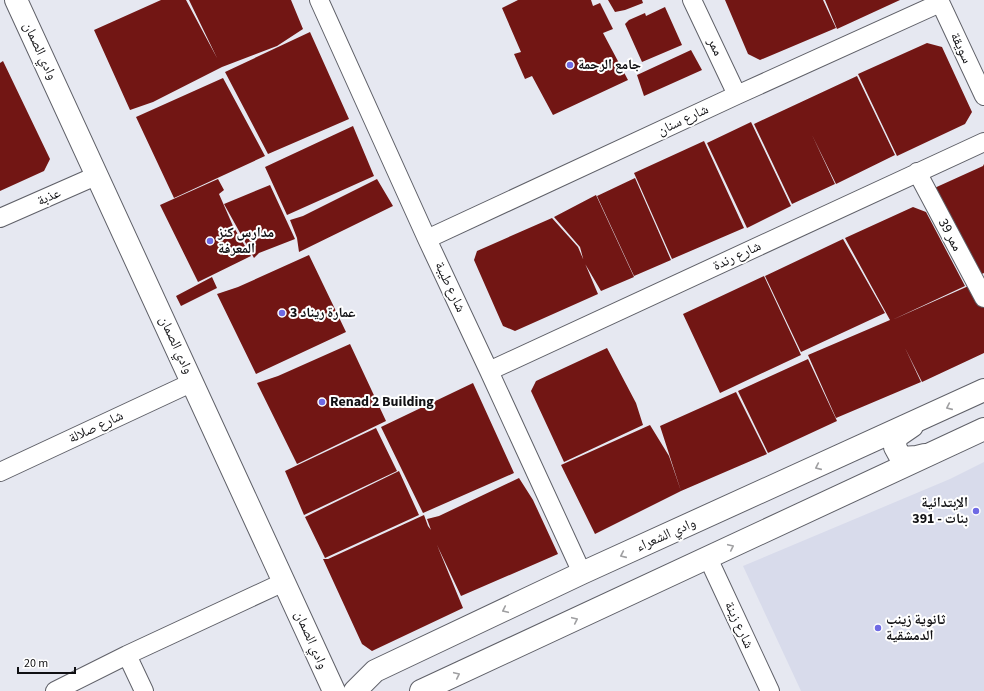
<svg xmlns="http://www.w3.org/2000/svg" width="984" height="691" font-family="'Source Sans 3','Noto Naskh Arabic',sans-serif">
<rect width="100%" height="100%" fill="#e6e8f1"/>
<path fill="#d8dbeb" d="M984 462V691H801L743 566 950 479Z"/>
<path fill="#721614" d="M161 0H186L217 58 189 0H291L303 29 277 46 222 67 153 102 130 110 94 30Z
M518 0H591L593 6 600 3 613 29 603 33 628 80 553 115 532 76 525 79 514 54 521 52 502 8Z
M608 0H642L643 3 625 10 615 12Z
M725 0H823L836 28 760 60 748 54Z
M825 0H900L837 29Z
M665 7 682 45 642 62 625 24 629 20 645 13 646 16Z
M310 32 349 119 268 154 225 72Z
M927 43 942 47 972 112 965 124 897 156 858 74Z
M691 50 702 70 644 96 637 75Z
M3 61 50 159 44 171 0 191V63Z
M857 76 895 155 836 184 812 135 835 184 792 204 754 124Z
M223 78 265 156 174 198 136 117Z
M751 122 791 206 747 228 707 143Z
M353 126 374 176 287 215 265 167Z
M704 141 744 228 672 259 634 173Z
M984 164V273L977 276 930 190 983 166Z
M635 178 671 260 634 276 597 196Z
M218 179 224 190 219 194 233 226 251 256 198 282 160 205Z
M377 179 393 206 299 252 297 238 290 220 303 216Z
M270 185 295 239 259 253 254 258 224 204Z
M596 195 634 277 601 291 584 262 580 247 554 217Z
M913 207 926 212 965 286 892 320 973 284 984 305V353L922 382 905 348 921 382 836 418 808 355 890 320 845 238Z
M552 218 578 247 598 294 515 331 503 326 474 260 477 251Z
M843 239 885 313 801 352 765 276Z
M309 255 346 332 256 374 217 294 238 287Z
M764 276 801 355 720 393 683 314Z
M212 277 217 288 181 306 176 296Z
M350 344 386 421 297 464 257 383 278 376Z
M607 348 636 403 643 425 564 462 531 391 536 381Z
M808 359 837 421 768 453 738 391Z
M473 383 514 473 423 513 381 427Z
M736 392 767 454 681 491 660 426Z
M650 425 669 456 681 491 595 534 561 465Z
M376 428 397 471 304 515 285 471Z
M399 471 419 515 325 558 305 517Z
M519 478 533 500 558 554 461 596 437 545 463 608 372 651 362 644 323 559H328L424 515 428 526 431 530 427 519 439 516Z"/>
<g fill="none" stroke-linecap="round" stroke-linejoin="round">
<defs>
<path id="street" d="M319 0 427 239 489 371 582 573
M692 0 737 95
M939 0 984 96
M917 172 984 298
M0 218 98 175
M427 239 737 95 940 3
M489 371 984 142
M0 472 193 382
M708 558 770 691
M127 655 144 691
M55 691 127 655 284 582"/>
<path id="secondary" d="M16 0 334 691
M912 426 896 437 895 447 901 458 917 457 925 455
M355 691 375 671 582 573 984 390
M421 691 984 429"/>
</defs>
<use href="#street" stroke="#5f6068" stroke-width="20"/>
<use href="#secondary" stroke="#5f6068" stroke-width="24"/>
<use href="#street" stroke="#fff" stroke-width="18"/>
<use href="#secondary" stroke="#fff" stroke-width="22"/>
</g>
<defs><path id="oneway-chevron" d="M-2-3.5L2.5 0L-2 3.5" fill="none" stroke-width="1.6" stroke-linecap="round" stroke-linejoin="round"/></defs>
<g stroke="#9f9fa1">
<use href="#oneway-chevron" transform="translate(949 407) rotate(156)"/>
<use href="#oneway-chevron" transform="translate(818 467) rotate(156)"/>
<use href="#oneway-chevron" transform="translate(731 547) rotate(-25)"/>
<use href="#oneway-chevron" transform="translate(623 555) rotate(156)"/>
<use href="#oneway-chevron" transform="translate(505 610) rotate(155)"/>
<use href="#oneway-chevron" transform="translate(575 620) rotate(-25)"/>
<use href="#oneway-chevron" transform="translate(457 675) rotate(-25)"/>
</g>
<g fill="#6f6ae4" stroke="#fff" stroke-width="1.5">
<circle cx="570" cy="65" r="4"/>
<circle cx="210" cy="241" r="4"/>
<circle cx="282" cy="313" r="4"/>
<circle cx="322" cy="402" r="4"/>
<circle cx="976" cy="511" r="4"/>
<circle cx="878" cy="628" r="4"/>
</g>
<g text-anchor="middle" dominant-baseline="central" stroke-width="4" stroke-linejoin="round" paint-order="stroke">
<g font-size="14" fill="#101013" stroke="#fff">
<text transform="translate(715 47) rotate(64)">ممر</text>
<text transform="translate(961 48) rotate(65)">سويقة</text>
<text transform="translate(40 51) rotate(65)">وادي الصمان</text>
<text transform="translate(683 120) rotate(-25)">شارع سنان</text>
<text transform="translate(49 197) rotate(-24)">عذبة</text>
<text transform="translate(950 235) rotate(62)">ممر 39</text>
<text transform="translate(737 256) rotate(-25)">شارع رندة</text>
<text transform="translate(450 287) rotate(65)">شارع طيبة</text>
<text transform="translate(176 345) rotate(65)">وادي الصمان</text>
<text transform="translate(96 427) rotate(-25)">شارع صلالة</text>
<text transform="translate(666 535) rotate(-24)">وادي الشعراء</text>
<text transform="translate(739 625) rotate(65)">شارع زينة</text>
<text transform="translate(311 640) rotate(66)">وادي الصمان</text>
</g>
<g font-size="14" font-weight="bold" fill="#101013" stroke="#fff" text-anchor="start">
<text x="578" y="65">جامع الرحمة</text>
<text x="218" y="233">مدارس كنز<tspan x="218" dy="16">المعرفة</tspan></text>
<text x="290" y="313">عمارة ريناد 3</text>
<text x="330" y="402">Renad 2 Building</text>
<text x="968" y="503" text-anchor="end">الإبتدائية<tspan x="968" dy="16">391 - بنات</tspan></text>
<text x="886" y="620">ثانوية زينب<tspan x="886" dy="16">الدمشقية</tspan></text>
</g>
</g>
<path d="M18 667v6h57v-6" fill="none" stroke="#101013" stroke-width="2"/>
<text x="24" y="667" font-size="12" fill="#101013" stroke="#ffffff" stroke-width="3" paint-order="stroke">20 m</text>
</svg>
